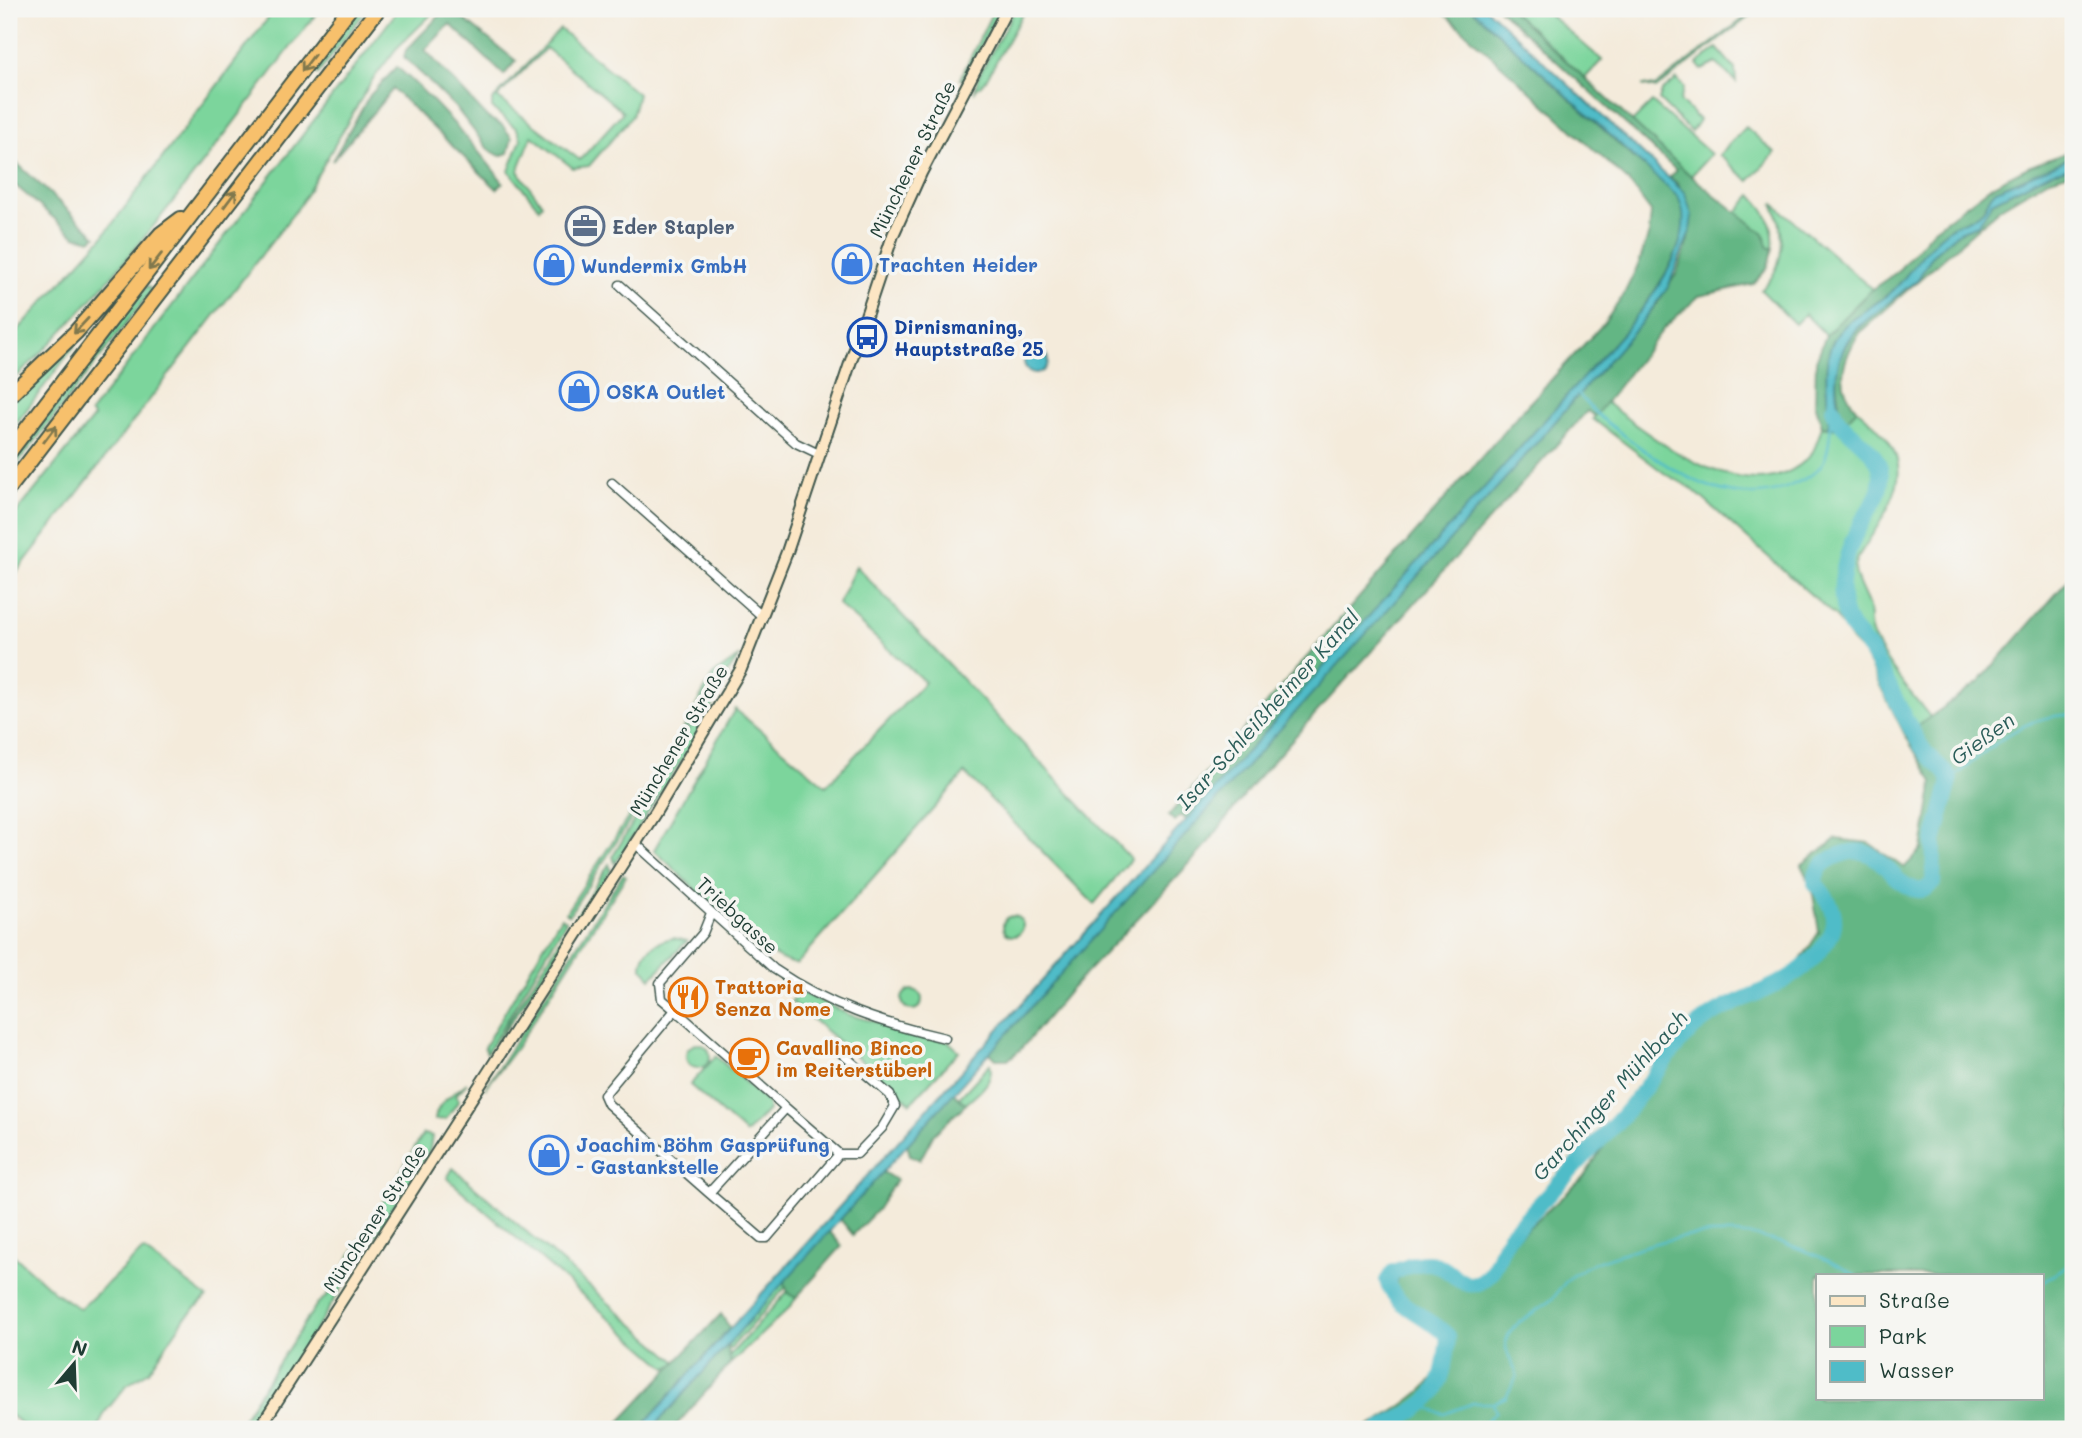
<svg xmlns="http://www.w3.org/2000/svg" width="2082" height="1438" font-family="Mali,sans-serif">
<rect width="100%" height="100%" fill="#f6f6f2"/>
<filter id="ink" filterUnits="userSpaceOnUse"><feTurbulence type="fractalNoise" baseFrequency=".0143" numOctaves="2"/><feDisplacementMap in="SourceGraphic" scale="14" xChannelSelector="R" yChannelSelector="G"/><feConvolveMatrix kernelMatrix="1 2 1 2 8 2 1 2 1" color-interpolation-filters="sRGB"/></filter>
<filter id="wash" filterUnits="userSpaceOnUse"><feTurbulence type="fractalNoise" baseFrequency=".00686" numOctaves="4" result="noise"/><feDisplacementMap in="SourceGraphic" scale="28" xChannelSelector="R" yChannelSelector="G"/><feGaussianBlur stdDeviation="1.57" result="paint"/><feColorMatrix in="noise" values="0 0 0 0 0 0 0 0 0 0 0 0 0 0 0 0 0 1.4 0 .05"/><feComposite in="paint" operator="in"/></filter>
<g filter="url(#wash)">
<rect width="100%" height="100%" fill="#f4ebdb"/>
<path fill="#7bd59c" stroke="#4d8968" stroke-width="2" fill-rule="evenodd" d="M275 9H320C220 138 129 272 9 384V340L100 240Z
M359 9H367L318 74 312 69Z
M399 9H437L396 49 371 82 300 205 9 582V517L11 514 14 516 94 417 90 413Z
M994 9H1001L963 80 960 79Z
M1015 9H1025L986 80 975 91 978 77Z
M1510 9H1543L1602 60 1585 78Z
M1756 9H1759L1656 89 1642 85 1655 87Z
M560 29 638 94 632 116 589 166 573 168 532 136 518 171 542 204 539 208 509 171 521 139 517 129 492 108V101ZM546 48 623 112 580 160 497 97Z
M1717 48 1735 69 1736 82 1716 63 1702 70 1697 64Z
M1677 79 1684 87 1680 101 1699 120 1691 132 1659 100 1662 91Z
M1652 102 1711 154 1691 176 1632 122Z
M1746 127 1775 153 1749 181 1719 155Z
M1752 195C1767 211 1775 226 1773 248H1769L1735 214Z
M1773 203 1872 289 1826 335 1805 314 1795 324 1761 290C1786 266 1786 233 1773 203Z
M147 286 152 290 9 475V465Z
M74 343 76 344 9 433V404Z
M1604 401C1654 439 1750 518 1810 456 1816 449 1819 435 1822 426L1839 428 1857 409C1915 457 1906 482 1869 540 1864 548 1855 559 1855 569 1855 579 1864 594 1868 604 1871 613 1869 621 1871 630 1876 653 1916 699 1931 718L1905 735 1863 652 1852 641 1836 617 1691 488 1664 473 1593 419Z
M856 566 1131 859 1094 904 965 773 797 964C764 963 682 875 654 850L735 709 826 786 925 682 838 604Z
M740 656 729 671 714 681 650 790 569 915 566 912 666 760 713 675Z
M729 675 694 741 615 864 613 856 716 684Z
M609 864 611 870 583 915 575 918Z
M623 874 626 876 516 1048 485 1089Z
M1003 926a10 10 0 1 1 20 0a10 10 0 1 1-20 0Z
M561 917 566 921 487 1053 484 1047Z
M572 922 575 928 496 1044 508 1022Z
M674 938 687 941 651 978 642 968C641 950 658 940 674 938Z
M902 1000a10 10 0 1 1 20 0a10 10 0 1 1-20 0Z
M801 992 850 1015 949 1042 959 1051 911 1103 791 1001Z
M686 1056a12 12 0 1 1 24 0a12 12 0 1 1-24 0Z
M716 1056 768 1103V1110L746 1134 690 1085Z
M990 1064C995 1082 978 1093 966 1104L959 1098Z
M467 1083 456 1095 459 1100 446 1119 435 1120C436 1102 455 1093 467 1083Z
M423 1134 432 1136 430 1150 252 1429H236L317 1304 327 1296Z
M453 1168 678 1363 667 1368 447 1178Z
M143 1250 207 1297 184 1319 149 1371 127 1385 105 1412 97 1429H29L9 1414V1251L53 1291 80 1309Z
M783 1282 786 1287 730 1349 727 1345Z
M788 1291 796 1298 790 1307 731 1363 729 1356Z"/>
<path fill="#64b684" stroke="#427a5c" stroke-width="2" fill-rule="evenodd" d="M446 9H459L456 13 516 61 504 75 450 24 425 50 488 118 502 125 512 138 508 153 500 156 488 149 456 108 404 57 406 50Z
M1440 9H1472C1526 58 1579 108 1633 157 1650 172 1675 183 1682 206 1695 243 1645 306 1623 333L1187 820 1181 815 1175 821 1168 816 1521 412 1604 323 1623 296 1639 263 1649 233 1651 212 1627 180Z
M1499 9H1510L1691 176 1763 233 1769 248H1773L1767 269 1753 284 1699 296 1665 327 1595 416 1587 411 1256 780 1204 848 1070 990 1021 1049 1009 1059H996L989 1052 1596 375 1657 304 1676 274 1685 251 1690 232 1679 185 1670 177 1676 170Z
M397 67C437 102 470 140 503 182L497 189 393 89 332 161 370 95Z
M2073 150V157L1996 190C1988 196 1988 205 1982 211 1972 221 1959 221 1950 228 1929 245 1917 263 1900 283 1877 310 1839 315 1829 352 1823 376 1829 403 1829 427L1822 426 1815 403 1816 361 1826 335 1872 289 1897 272 1933 230 1993 185 2028 167Z
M9 156 96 236 91 240 75 236 9 180Z
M2073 167V172L2047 180 2000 208 1859 333C1843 360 1834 383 1857 409L1845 422C1839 412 1839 402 1837 391 1830 335 1881 310 1917 279L1933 254 1959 232 1978 225 1992 202 2051 172Z
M2073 578V1429H1364C1399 1410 1456 1376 1451 1331L1409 1303 1393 1288 1400 1273C1443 1261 1434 1274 1469 1291L1486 1287 1515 1240 1583 1178 1657 1065 1719 1007 1787 981 1819 932 1812 888 1801 865 1836 839 1869 843 1904 868 1922 849 1933 782 1905 735 1979 682 2069 579ZM1818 1275H2042V1398H1818Z
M953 1093 966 1104 934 1134 920 1160 910 1155 907 1145Z
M883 1172 896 1180 877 1210 853 1235 840 1219Z
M829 1231 842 1246 796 1298 789 1294 783 1282Z
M721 1314 730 1328 640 1429H613Z
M727 1345 731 1363 673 1429H652Z"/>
<path fill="#4fbcc8" stroke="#377c7e" stroke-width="2" d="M1472 9H1487L1685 193 1692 215 1690 232 1668 287 1643 321 1513 470 652 1429H640L1623 333C1649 302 1700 239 1678 197Z
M2073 157V167L2051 172 1992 202 1978 225 1959 232 1933 254 1918 279 1858 327C1835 352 1829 392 1845 422L1839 428 1829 427C1829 403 1823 376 1829 352 1839 315 1878 310 1900 283 1917 263 1928 244 1950 228 1959 221 1972 221 1982 211 1988 205 1988 196 1996 190Z
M1024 361a12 12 0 1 1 24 0a12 12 0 1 1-24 0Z"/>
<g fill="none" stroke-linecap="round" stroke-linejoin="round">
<path stroke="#4fbcc8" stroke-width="2.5" d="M1578 393C1592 412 1610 425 1629 439 1674 473 1736 514 1794 484 1803 480 1814 475 1820 467 1829 456 1829 439 1831 426
M1950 781C1986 751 2023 713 2073 715
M2042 1283 2073 1261
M1425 1404 1431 1410 1444 1414 1473 1403H1493L1506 1397 1517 1376C1515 1366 1507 1357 1506 1347 1504 1324 1539 1312 1552 1299 1560 1291 1564 1281 1573 1275 1590 1262 1612 1257 1632 1250 1719 1221 1776 1231 1856 1275
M1477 1429 1496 1412 1493 1403"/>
<path stroke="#4fbcc8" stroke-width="16" d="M1380 1429C1434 1401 1442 1398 1448 1336 1429 1316 1393 1306 1387 1281L1393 1272C1405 1268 1416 1262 1429 1263 1450 1264 1463 1296 1484 1280 1499 1268 1499 1247 1511 1234 1546 1197 1581 1160 1616 1123 1642 1096 1660 1063 1686 1036 1728 991 1790 998 1828 940 1842 918 1830 900 1815 883 1816 870 1820 865 1833 858 1881 835 1884 880 1914 889 1922 892 1927 889 1933 883L1934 842 1950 781C1947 769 1934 763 1926 753 1902 720 1889 679 1866 645 1861 638 1853 632 1849 624 1833 592 1846 550 1862 521 1871 506 1880 496 1881 478 1882 446 1841 435 1833 409"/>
</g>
</g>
<g filter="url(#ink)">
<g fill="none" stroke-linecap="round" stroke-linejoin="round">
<defs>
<path id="minor" d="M620 285 796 443 819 454
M612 483 763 617
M636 844 774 969C827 1005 883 1024 945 1038
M675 1010 786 1108 709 1193 608 1104 604 1095 675 1010 662 999 660 983 703 933 711 913
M786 1108 839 1154H857L882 1128 895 1106 890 1095 840 1052
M709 1193 761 1238H767L839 1154"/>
<path id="secondary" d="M259 1429 655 813 741 669 787 552 893 235 921 173 1007 9"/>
<path id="motorway" d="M9 396 76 332 161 234 181 219
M9 452 349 9
M9 488 378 9"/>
</defs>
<use href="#minor" stroke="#3f574d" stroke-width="11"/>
<use href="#secondary" stroke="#3f574d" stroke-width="14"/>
<use href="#motorway" stroke="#3f574d" stroke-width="18"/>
<use href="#minor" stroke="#fff" stroke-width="8"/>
<use href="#secondary" stroke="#fce6c4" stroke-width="10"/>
<use href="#motorway" stroke="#f7c06c" stroke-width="14"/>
</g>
<defs><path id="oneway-shaft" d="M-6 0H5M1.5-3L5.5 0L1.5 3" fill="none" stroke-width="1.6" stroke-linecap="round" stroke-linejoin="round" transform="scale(1.75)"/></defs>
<g stroke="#80784d">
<use href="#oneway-shaft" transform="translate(308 63) rotate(127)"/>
<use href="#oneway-shaft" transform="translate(230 199) rotate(-53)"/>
<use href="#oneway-shaft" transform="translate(155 262) rotate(128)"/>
<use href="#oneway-shaft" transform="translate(81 326) rotate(133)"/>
<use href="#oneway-shaft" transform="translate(50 434) rotate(-53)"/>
</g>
</g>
<defs>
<symbol id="office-ring" viewBox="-11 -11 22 22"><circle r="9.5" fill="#f6f6f2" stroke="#5c6f8a" stroke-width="1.5"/><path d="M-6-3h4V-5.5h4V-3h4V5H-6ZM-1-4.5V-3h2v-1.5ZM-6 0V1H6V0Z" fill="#5c6f8a"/></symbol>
<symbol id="shop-ring" viewBox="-11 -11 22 22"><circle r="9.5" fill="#f6f6f2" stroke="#3f7fe0" stroke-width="1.5"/><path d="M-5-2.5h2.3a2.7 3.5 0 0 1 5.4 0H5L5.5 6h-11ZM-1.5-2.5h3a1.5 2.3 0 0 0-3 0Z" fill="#3f7fe0"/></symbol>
<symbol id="bus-ring" viewBox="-11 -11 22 22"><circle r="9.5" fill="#f6f6f2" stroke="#1a4fb4" stroke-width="1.5"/><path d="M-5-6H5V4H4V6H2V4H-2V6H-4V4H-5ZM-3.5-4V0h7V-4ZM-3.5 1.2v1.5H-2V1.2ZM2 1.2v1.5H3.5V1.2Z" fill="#1a4fb4"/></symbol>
<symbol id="restaurant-ring" viewBox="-11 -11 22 22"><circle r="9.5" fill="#f6f6f2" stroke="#e8710a" stroke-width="1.5"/><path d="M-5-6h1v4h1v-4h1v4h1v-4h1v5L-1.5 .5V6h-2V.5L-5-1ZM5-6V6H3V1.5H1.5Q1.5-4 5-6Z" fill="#e8710a"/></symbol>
<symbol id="cafe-ring" viewBox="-11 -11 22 22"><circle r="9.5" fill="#f6f6f2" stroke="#e8710a" stroke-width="1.5"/><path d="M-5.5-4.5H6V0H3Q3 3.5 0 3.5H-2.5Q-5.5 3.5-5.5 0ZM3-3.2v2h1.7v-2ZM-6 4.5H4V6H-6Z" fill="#e8710a"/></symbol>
</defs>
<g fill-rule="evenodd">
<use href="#office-ring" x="563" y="204" width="44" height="44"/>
<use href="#shop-ring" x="830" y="242" width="44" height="44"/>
<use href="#shop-ring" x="532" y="243" width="44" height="44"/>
<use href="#bus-ring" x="845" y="315" width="44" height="44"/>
<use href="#shop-ring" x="557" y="369" width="44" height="44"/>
<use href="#restaurant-ring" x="666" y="975" width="44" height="44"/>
<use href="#cafe-ring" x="727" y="1036" width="44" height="44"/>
<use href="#shop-ring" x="527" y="1133" width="44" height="44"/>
</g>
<g text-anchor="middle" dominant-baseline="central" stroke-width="7" stroke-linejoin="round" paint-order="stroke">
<g font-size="19" fill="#1f3d34" stroke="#f6f6f2">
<text transform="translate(912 159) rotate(-64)">Münchener Straße</text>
<text transform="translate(678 740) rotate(-59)">Münchener Straße</text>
<text transform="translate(738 915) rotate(43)">Triebgasse</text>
<text transform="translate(374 1218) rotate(-57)">Münchener Straße</text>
</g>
<g font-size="19" font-weight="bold" fill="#4e5e75" stroke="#f6f6f2" text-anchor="start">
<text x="612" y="226">Eder Stapler</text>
</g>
<g font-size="19" font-weight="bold" fill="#366cbe" stroke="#f6f6f2" text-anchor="start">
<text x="879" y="264">Trachten Heider</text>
<text x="581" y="265">Wundermix GmbH</text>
<text x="606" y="391">OSKA Outlet</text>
<text x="576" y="1144">Joachim Böhm Gasprüfung<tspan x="576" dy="22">- Gastankstelle</tspan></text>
</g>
<g font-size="19" font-weight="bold" fill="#164399" stroke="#f6f6f2" text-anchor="start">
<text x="894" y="326">Dirnismaning,<tspan x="894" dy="22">Hauptstraße 25</tspan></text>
</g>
<g font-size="19" font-weight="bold" fill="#c56008" stroke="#f6f6f2" text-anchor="start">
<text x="715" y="986">Trattoria<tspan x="715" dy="22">Senza Nome</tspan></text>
<text x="776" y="1047">Cavallino Binco<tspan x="776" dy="22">im Reiterstüberl</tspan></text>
</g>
<g font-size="21" font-style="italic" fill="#2b5d59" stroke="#f6f6f2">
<text transform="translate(1267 709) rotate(-48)">Isar-Schleißheimer Kanal</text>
<text transform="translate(1982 738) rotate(-36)">Gießen</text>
<text transform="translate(1609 1095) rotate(-48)">Garchinger Mühlbach</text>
</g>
</g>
<rect width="2082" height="1438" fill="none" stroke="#f6f6f2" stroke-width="35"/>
<rect x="1816" y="1274" width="228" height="126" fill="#f6f6f2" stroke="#a0aca6" stroke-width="2"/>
<rect x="1830" y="1296" width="35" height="10" fill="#fce6c4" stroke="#a0aca6" stroke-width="2"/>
<text x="1879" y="1308" font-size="21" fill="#1f3d34">Straße</text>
<rect x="1830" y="1326" width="35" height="21" fill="#7bd59c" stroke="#a0aca6" stroke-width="2"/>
<text x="1879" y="1344" font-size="21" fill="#1f3d34">Park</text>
<rect x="1830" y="1361" width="35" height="21" fill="#4fbcc8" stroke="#a0aca6" stroke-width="2"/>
<text x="1879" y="1378" font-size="21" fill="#1f3d34">Wasser</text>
<g transform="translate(74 1364) rotate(19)" stroke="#f6f6f2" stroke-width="5" paint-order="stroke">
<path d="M0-5L12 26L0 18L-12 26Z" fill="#1f3d34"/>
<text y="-10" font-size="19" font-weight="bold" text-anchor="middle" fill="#1f3d34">N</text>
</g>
</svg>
